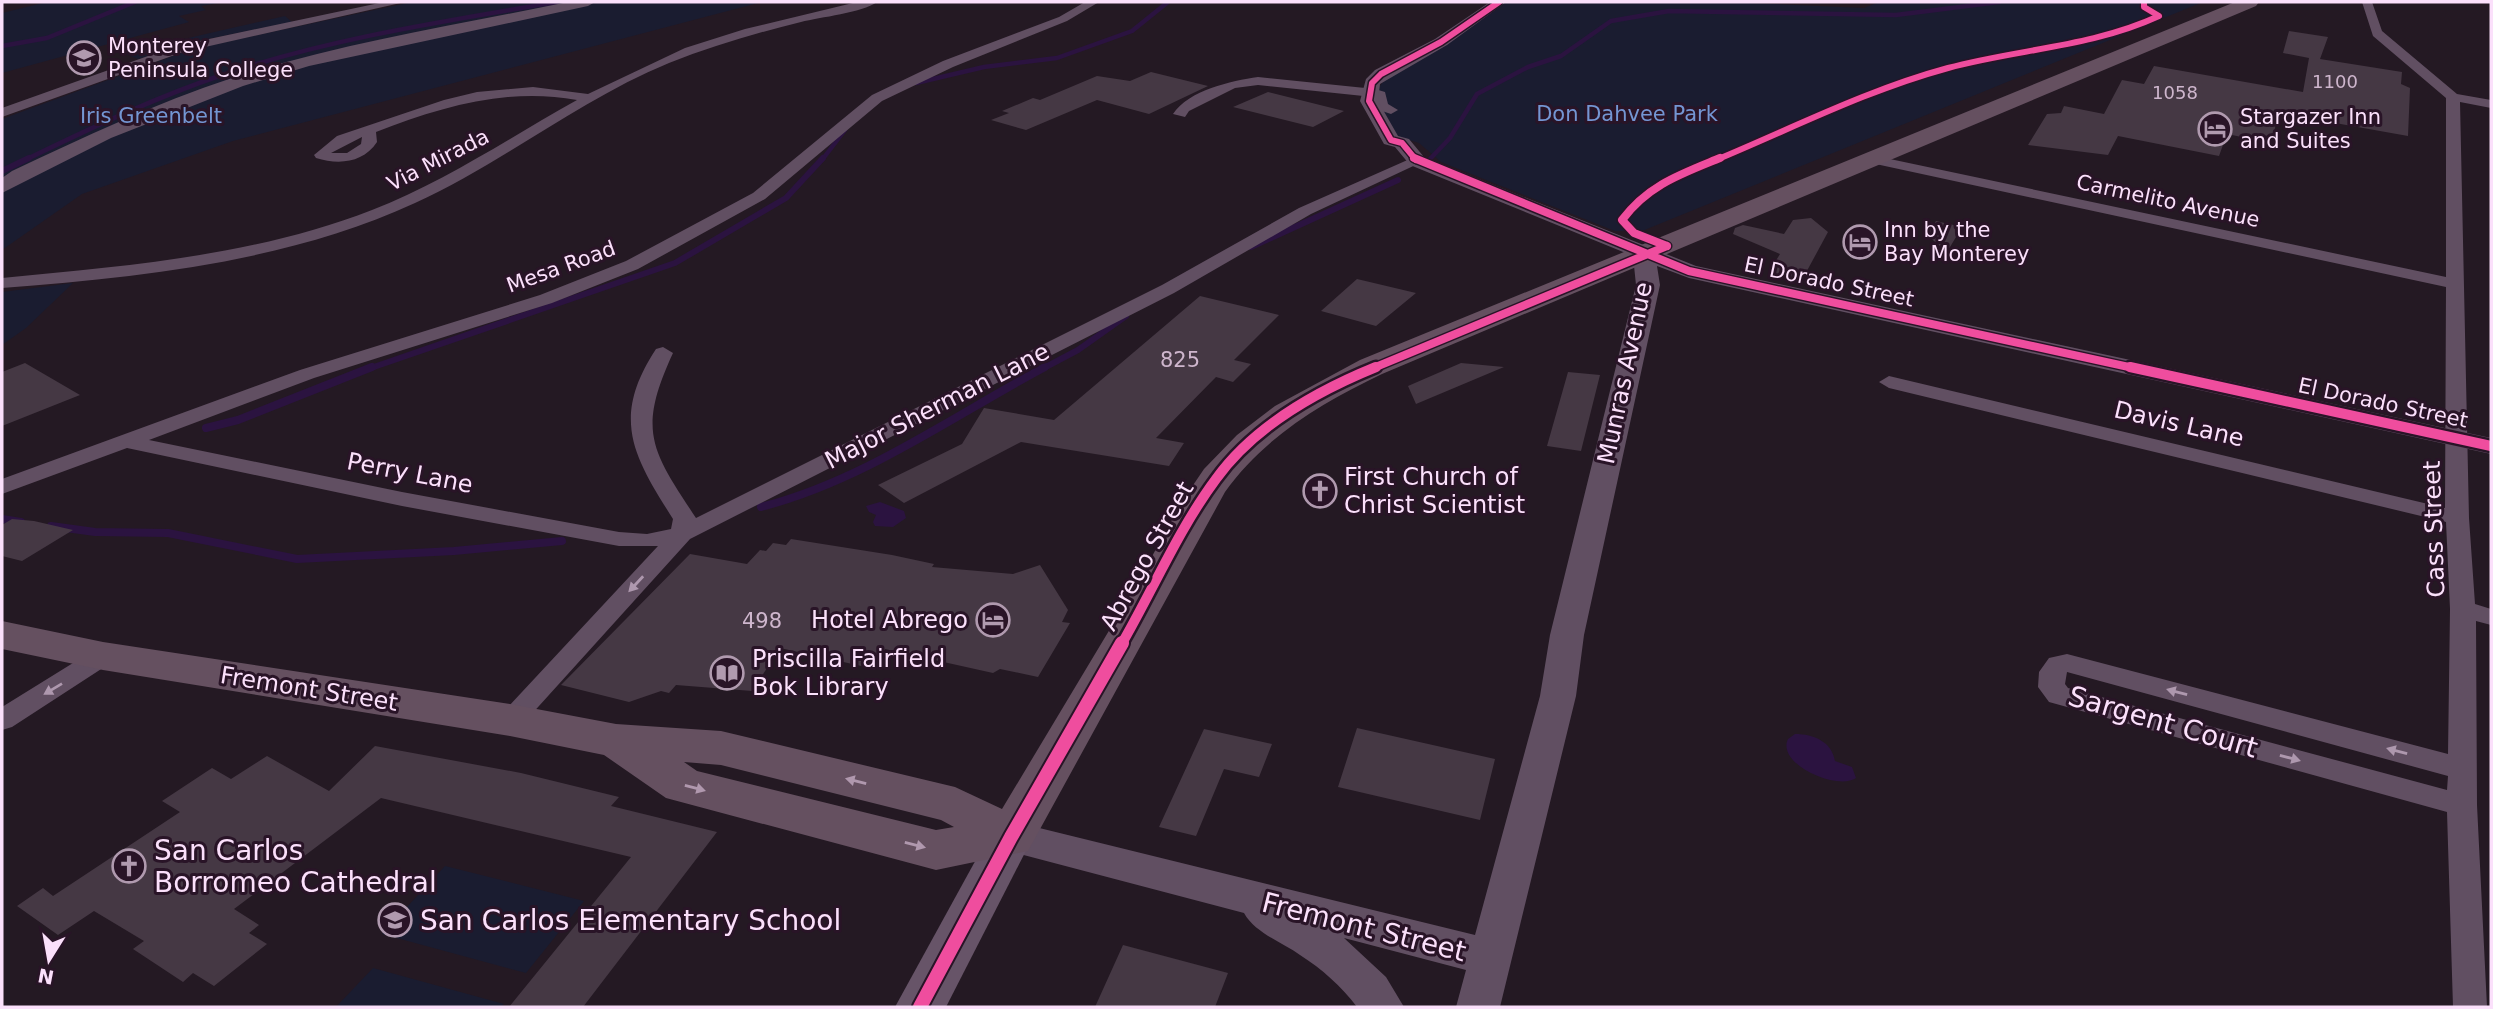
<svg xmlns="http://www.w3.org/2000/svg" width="2493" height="1009" font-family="'DejaVu Sans',sans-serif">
<rect width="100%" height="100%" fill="#241923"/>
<path fill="#1a1c30" d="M47 2H224L201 6 206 10 179 16 189 22 2 73V13Z
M412 2H762L233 141 82 194 2 250V119L192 49Z
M1499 2H1725L1864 8 1879 2H2203L1642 231H1615L1441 162 1419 143 1397 136 1380 109 1376 92 1386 77Z
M285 16 292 22 193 42 138 59 123 53Z
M73 283 26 328 2 345V292Z
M445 866 584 901 526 973 382 934Z
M373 968 504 1004 501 1007H336Z"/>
<path fill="#2b1340" d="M880 502 904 511 906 518 893 527 875 526 873 522 876 515 869 512 866 506Z
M1795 734C1814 734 1832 742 1835 761L1852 767 1856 778C1837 791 1776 764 1788 739Z"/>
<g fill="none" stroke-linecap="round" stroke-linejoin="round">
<path stroke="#2b1340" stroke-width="4.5" d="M2 46 47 38 135 2
M916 83 984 67 1057 58 1132 31 1168 2
M1430 159 1450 138 1477 94 1528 67 1561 56 1611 21 1669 11 1896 15 1999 2
M25 160C91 128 156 97 225 74 332 38 446 21 557 2
M822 160 845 130"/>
<path stroke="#2b1340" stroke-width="6" d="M2 171 29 158
M1251 247 1398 180
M368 369 675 263 786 198 823 158
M1042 369 1078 350 1126 316"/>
<path stroke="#2b1340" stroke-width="8" d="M206 428 238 420 372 367
M761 507C863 481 953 416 1045 367
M2 519 21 522
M51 526 95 532 168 533 297 559 454 551 562 541"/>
</g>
<path fill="#453844" d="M2289 31 2328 37 2320 59 2402 72 2401 84 2410 88 2408 136 2279 113 2271 143 2227 134 2219 156 2118 136 2108 155 2028 145 2047 114 2061 113 2064 106 2104 114 2122 80 2144 84 2154 66 2303 92 2309 58 2283 53Z
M1151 72 1208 86 1149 114 1097 100 1026 130 991 120 1009 113 1002 111 1033 98 1040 100 1097 76 1130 81Z
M1268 92 1344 111 1313 127 1233 107Z
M1811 218 1828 232 1802 280 1769 272 1780 254 1733 234 1735 228 1743 225 1784 234 1793 220Z
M1936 221 1962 227 1947 252 1927 235Z
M1357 279 1416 293 1376 326 1321 311Z
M1200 296 1279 315 1234 360 1251 364 1233 382 1216 377 1156 438 1184 443 1169 466 1021 442 904 503 878 485 962 444 984 408 1054 420Z
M25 363 80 395 2 426V372Z
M1461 363 1504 367 1416 404 1408 386Z
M1568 372 1600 375 1581 451 1547 446Z
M12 519 34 521 73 530 22 561 2 556V525Z
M791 539 892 555 934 564 932 567 1013 574 1040 565 1068 610 1062 622 1070 623 1038 677 1000 669 993 673 885 649 875 669 780 648 752 691 676 685 669 693 661 691 629 702 561 685 690 554 747 564 760 550 766 551 773 543 786 545Z
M1357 728 1495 759 1480 820 1338 787Z
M1204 729 1272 744 1259 777 1224 769 1196 836 1159 827Z
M375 746 521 773 619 797 611 806 717 832 583 1007H509L631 857 381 798 234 909 259 925 249 933 267 944 214 986 193 973 183 982 133 949 144 941 94 911 58 935 17 906 43 888 53 896 180 812 162 801 212 768 231 779 267 756 329 791Z
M1123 945 1228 973 1215 1007H1095Z"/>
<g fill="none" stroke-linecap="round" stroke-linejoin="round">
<path fill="#614f62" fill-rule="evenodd" d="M384 2H405L183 52 2 117V108L176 46Z
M857 2H877C862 13 820 17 801 22 756 33 712 46 669 63 579 100 503 163 415 203 287 262 141 277 2 288V278C126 266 254 256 372 210 444 182 509 138 577 100 507 87 441 107 376 132L377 142C363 163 339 165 316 158L314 155 337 136 444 100 477 92 533 87 588 94 685 48 745 29ZM362 137 361 144 347 153H331Z
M1085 2H1099L1067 21 953 67 882 101 765 199 638 269 552 303 314 378 149 440 402 492 619 532 647 534 671 529 673 519C634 457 610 419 656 349L663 347 673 353C637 431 651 450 696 518L1162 285 1299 208 1412 158H1422L1424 161 1311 214 1174 293 690 539 520 727 510 730 500 727 496 720 658 546H619L402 506 127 448 2 494V479L300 370 540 295 626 261 753 193 872 95 943 61 1059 17Z
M2362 2H2372L2382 31 2457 94 2491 100V108L2460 102 2469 518 2475 604 2491 609V625L2476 621 2477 805 2487 1007H2453L2447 812 2049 702 2038 687 2039 672 2049 658 2067 654 2448 754 2450 609 2446 522 1889 388 1879 382 1889 376 2445 508 2446 287 1871 163 1864 159 1871 155 2446 277V98L2373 36ZM2067 672 2448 776 2447 790 2068 688 2065 684Z
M1258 77 1375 89 1385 92 1388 104 1398 110 1391 114 1376 109 1373 97 1258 85 1235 88 1189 111 1185 117 1173 114C1189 90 1231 81 1258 77Z
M103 647 112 650 116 656 112 662 12 727 2 730V707L94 650Z"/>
<path fill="#614f62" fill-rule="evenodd" d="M568 2H595L588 6 309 66 243 86 111 138 2 193V178L12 171C84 137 156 103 232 78 341 43 456 25 568 2Z
M1490 2H1506L1447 45 1380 84 1378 101 1398 136 1409 139 1424 157 1696 266 2491 438V454L1689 278 1657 266 1660 285 1584 635 1576 696 1500 1007H1456L1466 970 1344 938 1386 977 1404 1007H1357C1341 986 1322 969 1300 955 1282 942 1255 933 1244 913L997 848 991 837 997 826 1011 821 1475 935 1540 696 1550 635 1636 285 1633 256 1410 165 1395 147 1384 144 1360 101 1366 79 1375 70 1435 39Z"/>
<path fill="#675468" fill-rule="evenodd" d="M1011 820 1027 825 1033 837 946 1007H895L995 825Z"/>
<path fill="#655060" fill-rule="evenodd" d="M2235 2H2259L2256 6 1382 374C1323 402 1264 437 1225 492L1028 851 936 870 666 798 604 755 510 736 103 670 2 649V621L103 642 510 704 616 724 721 731 955 787 1002 809 1137 584 1181 503 1204 469 1237 435 1275 406 1360 360ZM684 762 721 765 941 820 954 827 936 830 697 771Z"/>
<defs>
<path id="cycleway-far3" d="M1416 160 1402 143 1391 140 1369 101 1372 83 1381 74 1441 42 1499 2
M1716 160C1793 128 1867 90 1948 68 2018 49 2092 47 2159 16L2144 7V2"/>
<path id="cycleway-far2" d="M1414 158 1689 271 2138 369
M1667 246 1634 233 1622 220C1648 185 1681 174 1720 158
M1371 369 1667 246"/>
<path id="cycleway-far1" d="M2130 367 2491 446
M1121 645C1153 590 1178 530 1216 479 1254 426 1317 391 1376 367"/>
<path id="cycleway" d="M920 1007 1011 837 1122 643"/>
</defs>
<use href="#cycleway-far3" stroke="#291427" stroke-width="9"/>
<use href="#cycleway-far2" stroke="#291427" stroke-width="11"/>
<use href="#cycleway-far1" stroke="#291427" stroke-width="15"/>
<use href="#cycleway" stroke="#291427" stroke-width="18"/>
<use href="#cycleway-far3" stroke="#ef4d9e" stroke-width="6"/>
<use href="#cycleway-far2" stroke="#ef4d9e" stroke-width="8"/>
<use href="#cycleway-far1" stroke="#ef4d9e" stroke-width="10"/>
<use href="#cycleway" stroke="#ef4d9e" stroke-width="14"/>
</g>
<defs><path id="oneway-solid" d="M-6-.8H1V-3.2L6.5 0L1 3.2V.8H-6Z" transform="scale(1.75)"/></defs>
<g fill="#ae98ae">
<use href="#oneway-solid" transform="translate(636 584) rotate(133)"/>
<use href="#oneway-solid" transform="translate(53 689) rotate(149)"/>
<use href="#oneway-solid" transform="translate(2177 692) rotate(-165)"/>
<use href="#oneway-solid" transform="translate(2397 751) rotate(-165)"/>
<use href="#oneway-solid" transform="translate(2290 758) rotate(15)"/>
</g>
<g fill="#b098ae">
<use href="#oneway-solid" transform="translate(856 781) rotate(-166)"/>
<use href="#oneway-solid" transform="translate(695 788) rotate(15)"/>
<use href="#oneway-solid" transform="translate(915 845) rotate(14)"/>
</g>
<defs>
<symbol id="university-ring" viewBox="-11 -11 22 22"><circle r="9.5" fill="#291427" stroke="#b09aaf" stroke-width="1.5"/><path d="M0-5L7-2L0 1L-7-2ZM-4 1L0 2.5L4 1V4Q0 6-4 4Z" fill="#b09aaf"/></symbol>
<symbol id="hotel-ring" viewBox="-11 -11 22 22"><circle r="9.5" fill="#291427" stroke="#b09aaf" stroke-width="1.5"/><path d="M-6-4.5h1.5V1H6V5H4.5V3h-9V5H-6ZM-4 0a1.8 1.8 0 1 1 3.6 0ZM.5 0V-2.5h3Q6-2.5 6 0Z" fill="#b09aaf"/></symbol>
<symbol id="church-ring" viewBox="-11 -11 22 22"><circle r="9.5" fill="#291427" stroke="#b09aaf" stroke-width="1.5"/><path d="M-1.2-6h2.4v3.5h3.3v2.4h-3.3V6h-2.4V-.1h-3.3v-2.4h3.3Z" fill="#b09aaf"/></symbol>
<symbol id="library-ring" viewBox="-11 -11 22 22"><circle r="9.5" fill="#291427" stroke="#b09aaf" stroke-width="1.5"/><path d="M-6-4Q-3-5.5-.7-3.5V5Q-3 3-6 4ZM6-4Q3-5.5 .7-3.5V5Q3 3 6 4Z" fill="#b09aaf"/></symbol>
<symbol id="school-ring" viewBox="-11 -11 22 22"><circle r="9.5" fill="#291427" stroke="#b09aaf" stroke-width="1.5"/><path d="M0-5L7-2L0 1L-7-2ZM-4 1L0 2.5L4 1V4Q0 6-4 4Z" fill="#b09aaf"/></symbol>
</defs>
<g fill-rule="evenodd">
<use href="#university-ring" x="65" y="39" width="38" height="38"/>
<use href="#hotel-ring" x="2196" y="110" width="38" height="38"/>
<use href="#hotel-ring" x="1841" y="223" width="38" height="38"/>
<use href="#church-ring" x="1301" y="472" width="38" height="38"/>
<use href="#hotel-ring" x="974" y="601" width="38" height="38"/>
<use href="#library-ring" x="708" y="654" width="38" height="38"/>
<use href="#church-ring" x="110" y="847" width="38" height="38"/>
<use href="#school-ring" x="376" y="901" width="38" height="38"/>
</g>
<g text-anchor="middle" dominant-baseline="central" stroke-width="6" stroke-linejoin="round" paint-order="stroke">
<g font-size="18" fill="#ceb6cd">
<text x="2335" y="81">1100</text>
<text x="2175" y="92">1058</text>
</g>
<g font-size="21" fill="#fbe0fb" stroke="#291427" text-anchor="start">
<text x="108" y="46">Monterey<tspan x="108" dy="24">Peninsula College</tspan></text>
<text x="2240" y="117">Stargazer Inn<tspan x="2240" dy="24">and Suites</tspan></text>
<text x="1884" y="230">Inn by the<tspan x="1884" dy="24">Bay Monterey</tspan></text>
</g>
<g font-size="21" fill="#7496d3" stroke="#291427">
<text x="1627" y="114">Don Dahvee Park</text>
<text x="151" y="116">Iris Greenbelt</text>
</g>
<g font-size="21" fill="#fbe0fb" stroke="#291427">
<text transform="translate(438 160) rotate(-27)">Via Mirada</text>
<text transform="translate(2168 201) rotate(12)">Carmelito Avenue</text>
<text transform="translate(561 267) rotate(-20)">Mesa Road</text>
<text transform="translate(1829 282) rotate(12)">El Dorado Street</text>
<text transform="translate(2383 403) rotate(12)">El Dorado Street</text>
</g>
<g font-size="21" fill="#ceb6cd">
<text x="1180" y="360">825</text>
<text x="762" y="621">498</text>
</g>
<g font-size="24" fill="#fbe0fb" stroke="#291427">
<text transform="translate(1625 373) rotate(-78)">Munras Avenue</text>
<text transform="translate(937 406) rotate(-27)">Major Sherman Lane</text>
<text transform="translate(2179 424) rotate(13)">Davis Lane</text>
<text transform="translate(410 473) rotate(11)">Perry Lane</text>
<text transform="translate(2434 529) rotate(-92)">Cass Street</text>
<text transform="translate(1147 556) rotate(-61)">Abrego Street</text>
<text transform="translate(309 689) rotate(9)">Fremont Street</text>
</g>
<g font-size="24" fill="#fbe0fb" stroke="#291427" text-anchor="start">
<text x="1344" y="477">First Church of<tspan x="1344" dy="28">Christ Scientist</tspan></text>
<text x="968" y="620" text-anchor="end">Hotel Abrego</text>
<text x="752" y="659">Priscilla Fairfield<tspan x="752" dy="28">Bok Library</tspan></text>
</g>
<g font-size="28" fill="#fbe0fb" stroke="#291427">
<text transform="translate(2163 722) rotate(16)">Sargent Court</text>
<text transform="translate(1364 927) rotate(14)">Fremont Street</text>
</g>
<g font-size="28" fill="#fbe0fb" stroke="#291427" text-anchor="start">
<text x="154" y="850">San Carlos<tspan x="154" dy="32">Borromeo Cathedral</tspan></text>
<text x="420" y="920">San Carlos Elementary School</text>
</g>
</g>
<rect width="2493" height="1009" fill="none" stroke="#fbe0fb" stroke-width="7"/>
<g transform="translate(49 960) rotate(191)" stroke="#291427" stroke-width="5" paint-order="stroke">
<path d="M0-5L12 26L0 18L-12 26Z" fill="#fbe0fb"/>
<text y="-10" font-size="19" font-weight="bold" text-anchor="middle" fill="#fbe0fb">N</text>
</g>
</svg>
